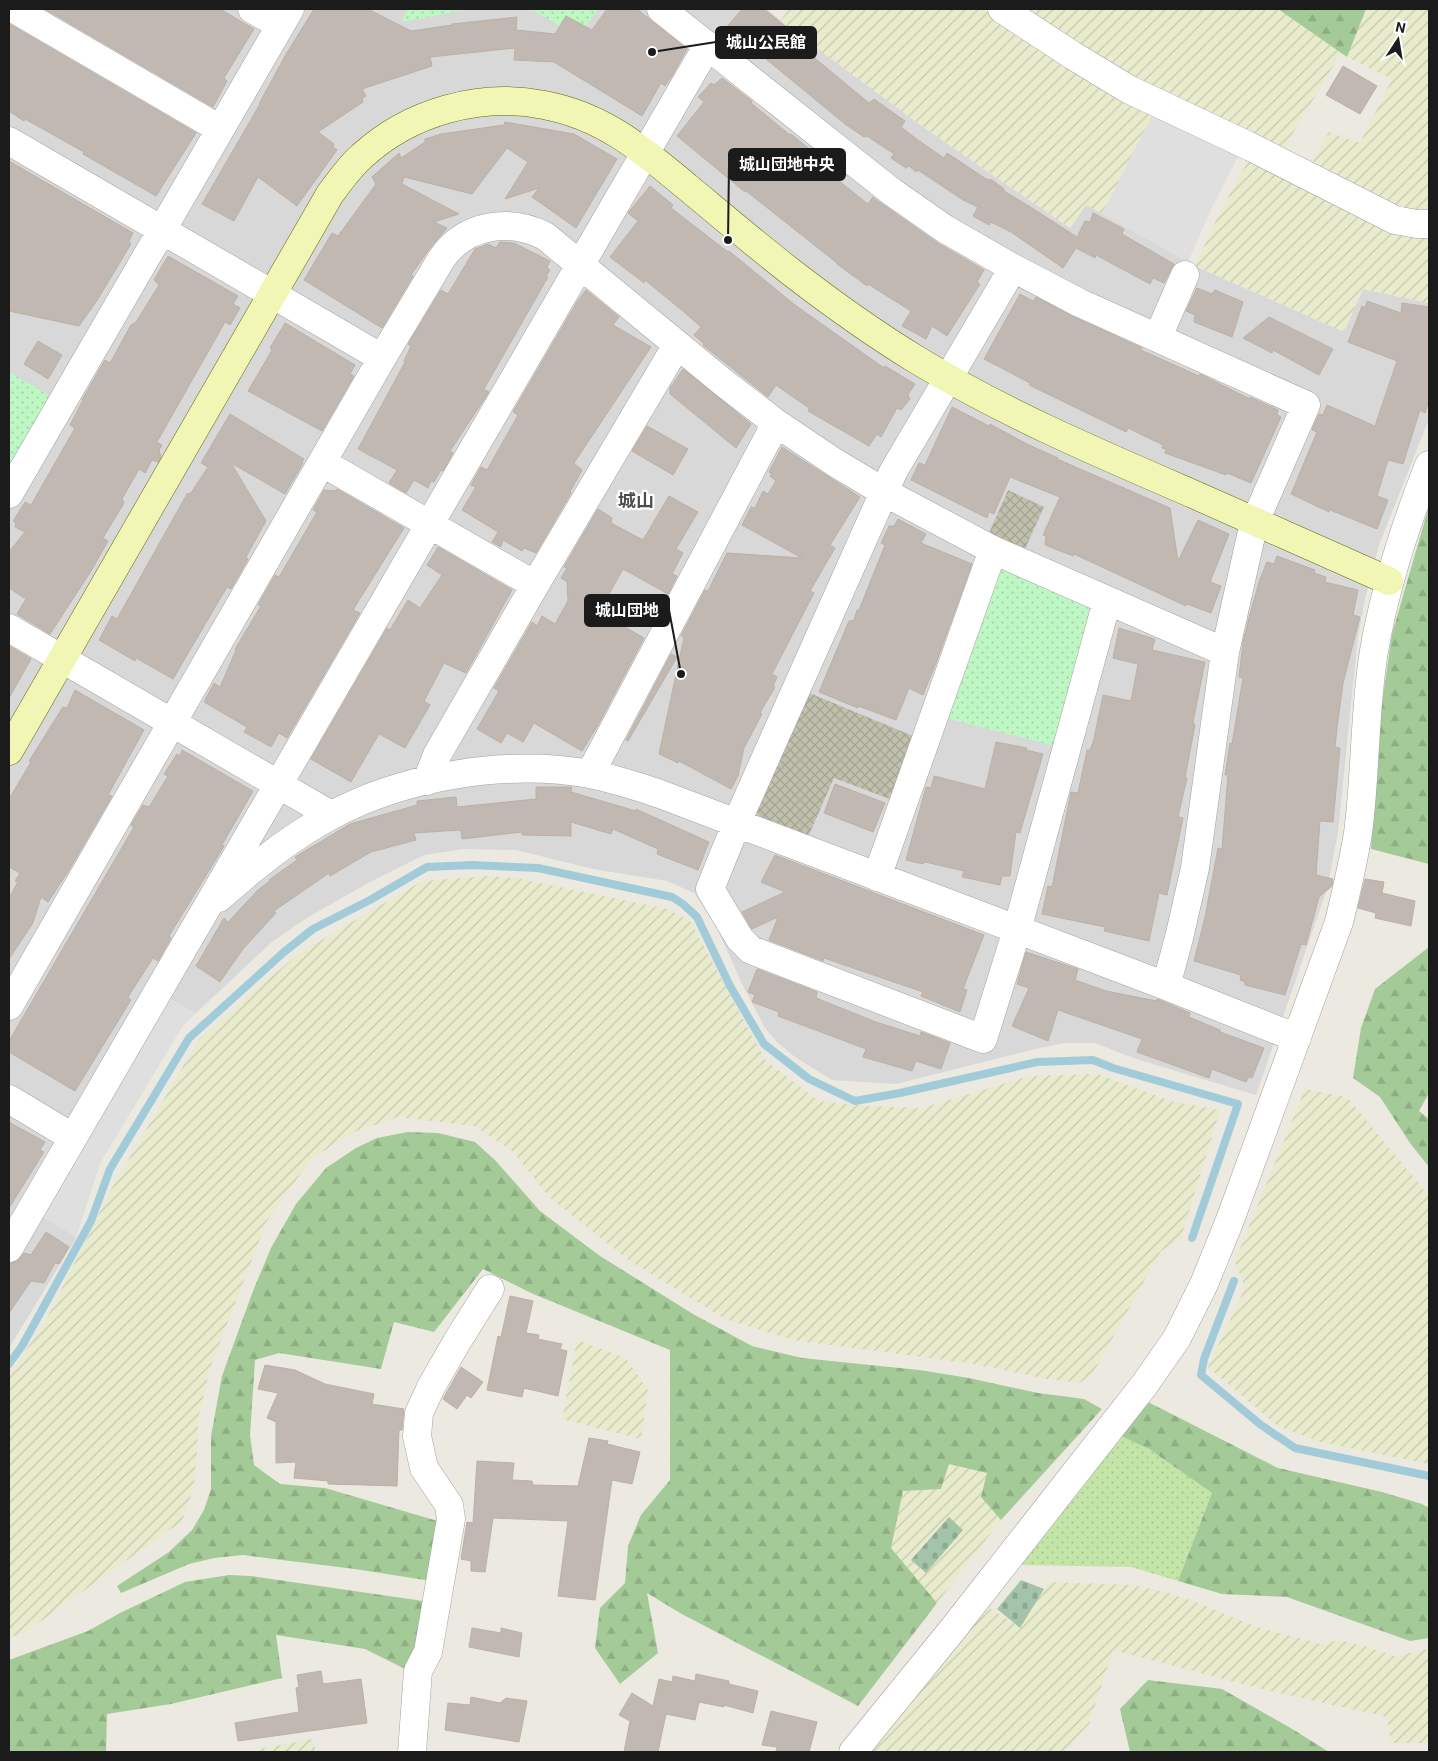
<svg xmlns="http://www.w3.org/2000/svg" width="1438" height="1761" font-family="Roboto,'Noto Sans JP',sans-serif">
<defs>
<pattern id="construction-cross-hatch" width="8" height="8" patternUnits="userSpaceOnUse" patternTransform="scale(1.25)"><rect width="8" height="8" fill="#c0c0ad"/><path d="M0 0l8 8M0 8l8-8" fill="none" stroke="#a4a494"/></pattern>
<pattern id="farmland-furrows" width="10" height="10" patternUnits="userSpaceOnUse" patternTransform="scale(1.25)"><rect width="10" height="10" fill="#e8ebcc"/><path d="M-1 1l2-2M0 10L10 0M9 11l2-2" fill="none" stroke="#c6c9af"/></pattern>
<pattern id="grass-dots" width="8" height="8" patternUnits="userSpaceOnUse" patternTransform="scale(1.25)"><rect width="8" height="8" fill="#c4e5a8"/><path d="M2 2h.1M6 6h.1" fill="none" stroke="#a8c490" stroke-width="1.8" stroke-linecap="round"/></pattern>
<pattern id="forest-firs" width="22" height="20" patternUnits="userSpaceOnUse" patternTransform="scale(1.25)"><rect width="22" height="20" fill="#a4ca97"/><path d="M5 1l3.5 6h-7zM16 11l3.5 6h-7z" fill="#8dad82"/></pattern>
<pattern id="cemetery-stones" width="16" height="16" patternUnits="userSpaceOnUse" patternTransform="scale(1.25)"><rect width="16" height="16" fill="#a3c4a9"/><path d="M2 7V4a2 2 0 0 1 4 0v3zM10 15v-3a2 2 0 0 1 4 0v3z" fill="#8ca891"/></pattern>
<pattern id="park-dots" width="8" height="8" patternUnits="userSpaceOnUse" patternTransform="scale(1.25)"><rect width="8" height="8" fill="#bef6c4"/><path d="M2 2h.1M6 6h.1" fill="none" stroke="#a3d2a8" stroke-width="1.8" stroke-linecap="round"/></pattern>
</defs>
<rect width="100%" height="100%" fill="#ece9e1"/>
<path fill="#d9d8d8" d="M9 9H767L781 21 923 127 1070 228 1086 204 1195 266 1344 332 1363 289 1429 303V419L1379 545 1365 599 1358 636 1338 832 1327 889 1256 1095 1136 1059 1095 1043H1064L1035 1049 896 1084 832 1080 795 1057 778 1043 765 1028 742 984 716 926 694 893 667 881 593 869 516 850 464 849 424 855 368 883 305 919 272 942 183 1025 100 1163 75 1240 9 1348Z"/>
<path fill="url(#construction-cross-hatch)" d="M1008 490 1044 507 1025 549 989 533Z
M807 692 918 738 895 801 834 778 808 837 759 821 757 812Z"/>
<path fill="url(#farmland-furrows)" d="M789 9H983L1116 94 1154 112 1102 214 1086 205 1070 228 923 127 780 21Z
M1015 9H1278L1341 53 1282 151 1134 79Z
M1366 9H1429V211L1399 207 1312 164 1329 132 1360 143 1392 79 1347 57Z
M1250 157 1429 233V303L1363 289 1344 332 1195 266 1217 218Z
M489 876 521 879 667 909 690 921 766 1061 819 1101 867 1106 922 1108 1030 1076 1098 1074 1171 1101 1220 1110 1181 1238 1161 1251 1092 1375 1079 1383 1048 1379 968 1363 793 1340 725 1319 630 1261 549 1197 513 1152 475 1126 398 1117 354 1132 311 1159 267 1221 210 1368 198 1419 197 1452 194 1487 182 1521 27 1631 9 1638V1375L45 1322 112 1188 199 1039 298 954 422 881Z
M1305 1089 1347 1097 1429 1196V1464L1320 1442 1278 1426 1208 1367 1245 1288 1235 1261Z
M577 1340 626 1358 648 1390 641 1439 562 1419Z
M949 1464 987 1473 981 1497 1001 1520 937 1603 891 1548 903 1491 941 1489Z
M1047 1582 1133 1585 1169 1593 1198 1603 1257 1627 1321 1644 1340 1640 1361 1645 1395 1656 1429 1649V1743H1391L1387 1717 1266 1690 1113 1650 1089 1724 1063 1752H867L988 1607 1020 1627Z
M313 1739 316 1752H260L259 1749Z"/>
<path fill="url(#grass-dots)" d="M1121 1436 1149 1449 1212 1493 1178 1581 1131 1567 1016 1565Z"/>
<path fill="url(#forest-firs)" d="M1278 9H1366L1347 57Z
M1429 506V864L1371 849 1382 703 1392 634Z
M1429 947V1093L1419 1111 1429 1119V1167L1410 1143 1380 1097 1353 1078 1361 1028 1375 989Z
M408 1132 438 1133 475 1142 495 1160 540 1211 600 1256 693 1314 752 1346 802 1358 919 1370 969 1378 1038 1393 1084 1399 1102 1409 1001 1520 981 1497 987 1473 949 1464 941 1489 903 1491 891 1548 937 1603 858 1706 680 1613 647 1593 658 1653 620 1684 595 1648 600 1608 625 1583 628 1546 641 1515 670 1480V1350L531 1293 483 1269 434 1332 394 1322 381 1369 279 1353 255 1360 250 1435 254 1465 280 1484 325 1488 441 1522 431 1581 355 1569 243 1555 214 1558 189 1564 121 1593 117 1586 169 1552 192 1530 204 1510 211 1489V1436L222 1376 253 1291 271 1248 296 1204 326 1168 356 1148 377 1138Z
M1148 1402 1278 1468 1382 1492 1422 1504 1429 1508V1638L1410 1641 1287 1597 1222 1594 1178 1581 1212 1493 1149 1449 1121 1436Z
M229 1575 251 1576 430 1602 407 1670 365 1649 276 1635 282 1678 171 1704 107 1714 106 1752H9V1660L88 1631 120 1613 185 1582Z
M1148 1680 1222 1689 1294 1730 1329 1752H1130L1120 1709Z"/>
<path fill="url(#cemetery-stones)" d="M949 1517 963 1530 926 1573 911 1560Z
M1021 1580 1044 1589 1020 1628 997 1609Z"/>
<path fill="url(#park-dots)" d="M408 9H470L403 22 402 19Z
M520 9H599L578 36 534 11Z
M9 372 51 396 9 470Z
M1003 570 1087 607 1091 615 1055 746 945 718 994 577Z"/>
<path fill="#dfdfdf" d="M1154 112 1240 153 1212 207 1188 262 1102 214Z
M169 998 196 1013 183 1025 100 1163 76 1237 41 1216Z"/>
<g fill="none" stroke-linecap="round" stroke-linejoin="round">
<path stroke="#a2cbd9" stroke-width="8" d="M1234 1281 1204 1359 1201 1375 1261 1425 1295 1448 1429 1476
M9 1364 22 1346 91 1221 110 1169 189 1038 284 952 313 929 370 900 427 867 472 865 538 868 672 897 683 904 697 917 730 986 764 1044 809 1079 855 1101 900 1093 1037 1062 1093 1060 1113 1068 1238 1104 1192 1238"/>
</g>
<path fill="#c0b8b1" stroke="#bdb0a4" d="M45 9H220L254 29 224 78 227 81 213 107Z
M314 9H368L411 31 452 25V24L517 17 516 30 555 34 566 16 592 30 607 9H637L687 49 672 76 665 86 661 83 642 116 554 62 514 60 515 48 430 57 432 66 362 89 366 96 362 99 363 102 318 132 334 144 333 147 337 150 297 206 258 177 234 221 202 204 260 104H259L285 56Z
M742 9H764L804 41 801 44 817 60 869 103 874 99 905 121 901 127 918 140 944 158 947 153 986 179 992 180 1004 189V191L1032 208 1077 237 1085 221 1090 222 1093 213 1124 229 1122 234 1174 264 1164 283 1153 278 1150 284 1096 255 1095 258 1076 248 1063 268 1011 232 991 222 989 225 973 216 978 207 963 200 918 170 916 172 909 166 906 168 891 158 894 154 867 136 864 137 845 124 727 27Z
M9 24 196 133 156 196 83 154 84 152 25 119 24 121 9 111Z
M1343 66 1377 86 1360 114 1326 95Z
M722 78 752 101 751 103 790 135 791 134 819 157 815 162 868 204 873 197 875 199 936 242 984 270 977 282 980 284 947 336 932 326 926 339 902 326 911 311 868 284 867 286 837 264V263L746 191 745 192 677 136 704 102 698 97 711 83 714 85Z
M505 122 574 134 617 159 576 228 532 197 539 188 505 199 528 162 507 148 472 194 404 177 402 184 459 214 434 222 447 228 430 248 411 275 413 276 382 328 304 280 332 233 338 236 376 184 372 177 399 153 401 158 425 142V139L441 134 504 125Z
M9 161 133 233 129 241 131 244 98 299 79 326 9 311Z
M650 186 673 205 671 208 728 252 729 251 795 305 884 368 885 366 915 384 908 395 910 399 901 410 897 408 881 437 877 434 869 446 808 411 809 408 776 385 768 397 703 345 704 344 694 335 701 327 684 312 645 280 644 283 610 257 638 221 628 213Z
M500 242 514 243 550 261 547 267 550 270 546 276 548 277 484 389 489 392 450 451 453 453 443 471 441 470 434 482 431 481 428 488 414 480 406 493 389 483 397 470 358 449 405 362 404 361 411 346 408 344 441 290 448 294 475 249 488 244 496 248Z
M168 256 238 296 233 304 240 308 230 325 225 322 157 442 162 445 159 450 161 457 158 462 152 460 145 473 139 469 122 499 124 503 103 538 108 541 91 571 50 634 17 614 26 599 9 588V552L25 532 15 527 16 523 13 521 25 502 31 505 75 428 70 425 83 400H82L105 360 110 363 131 325 136 322 159 285 154 280Z
M1197 288 1212 294 1215 290 1243 302 1232 337 1194 322 1195 315 1186 311Z
M586 290 619 317 613 325 651 347 574 463 582 470 570 492 571 493 536 553 524 548 522 551 503 540 501 547 492 542 498 532 462 510 476 487 471 485 481 467 487 470 518 415 513 412 577 302Z
M1020 294 1033 301 1036 297 1074 317 1142 348 1141 350 1199 376 1200 374 1250 399V397L1278 410 1277 415 1281 417 1251 483 1227 473 1226 475 1165 453 1166 449 1162 448 1163 445 1128 428 1126 432 1029 385 1030 383 984 359Z
M1367 301 1401 313 1402 303 1429 307V400L1425 413 1420 410 1403 464 1388 460 1377 496 1388 500 1377 529 1330 510 1329 512 1291 494 1317 432 1312 430 1319 414 1323 415 1327 405 1375 426 1397 361 1348 342 1362 306 1365 308Z
M1269 317 1333 349 1319 375 1273 350 1272 353 1243 338Z
M285 323 355 365 350 374 354 376 322 431 248 391 272 350 270 348Z
M38 341 62 355 48 379 24 364Z
M683 369 751 424 736 448 670 394V388Z
M952 407 989 426 990 424 1027 444 1058 458 1057 459 1170 508 1178 561 1198 520 1229 534 1210 582 1221 586 1211 613 1187 604 1186 606 1074 554 1073 556 1045 545 1046 536 1043 535 1060 497 1010 477 994 514 989 512 987 518 911 480 919 463 925 465Z
M230 414 304 459 302 462 303 463 285 494 231 463 266 521 246 557 248 559 231 589 227 587 173 679 136 658 135 661 99 640 112 616 117 619 187 494 191 493 208 467 201 463Z
M647 426 688 449 673 475 632 451Z
M782 447 860 497 830 545 835 548 810 591 814 593 772 674 777 677 773 686 775 687 760 713 762 714 744 748 738 776 731 789 679 761 678 763 659 754 684 637 681 636 705 590 708 591 727 553 802 558 742 525 751 507 755 508 763 491 768 494 776 481 770 476 772 474 769 472Z
M337 489 404 528 353 610 360 613 287 738 279 733 271 747 244 732 247 727 204 702 214 683 220 687 236 650 235 649 261 606 258 605 275 575 279 577 317 512 313 510 324 490 335 491Z
M669 496 698 512 676 549 683 553 672 574 677 576 668 594 623 569 599 612 644 638 598 725 582 751 534 723 523 742 507 733 501 743 477 729 499 691 494 688 532 622 537 626 542 616 555 624 568 601 567 582 561 578 567 568 564 567 598 509 612 518 611 523 643 540Z
M898 519 926 534 921 543 972 564 936 663 923 695 909 688 896 720 858 706V708L819 692 849 621 854 620 857 610H859L885 545 881 543 889 526H894Z
M438 547 512 590 466 673 444 663 424 701 430 705 405 748 379 734 351 782 311 759 387 628 390 630 408 600 420 608 442 575 427 565Z
M1277 556 1315 570 1314 573 1326 577 1325 582 1358 590 1353 615 1360 617 1343 683 1337 728 1335 747 1340 748 1333 822 1320 821 1316 875 1333 879 1332 886 1319 897 1306 945 1301 944 1285 995 1245 985V982L1240 980 1241 975 1194 961 1205 917 1218 848 1222 849 1228 775H1225L1230 743 1232 744 1243 678 1239 677 1243 642 1250 614 1260 579 1267 562 1274 564Z
M1119 628 1155 639 1152 650 1205 662 1193 722 1195 725 1185 778H1187L1178 817 1183 818 1167 895 1159 893 1149 941 1104 931 1105 927 1042 914 1048 886 1052 887 1071 792 1078 793 1087 750H1090L1094 739 1103 695 1131 701 1138 664 1113 658Z
M9 646 31 659 9 698Z
M671 654 677 657 628 741 626 740Z
M75 690 144 730 108 795 112 796 69 870 48 902 41 897 33 923 9 959V898L18 882 15 881 20 873 9 867V799L31 762 29 761 63 707 67 708Z
M996 742 1027 748 1026 750 1043 754 1020 833 1016 832 1010 876H1002L1000 885 962 877 964 871 925 862 923 864 906 860 926 787 931 788 934 776 985 789Z
M182 750 253 791 222 845 224 846 169 936 171 938 158 961 153 958 128 997 131 1000 75 1091 9 1052V1041L134 827 131 825 143 805 149 807 168 776 164 774 177 754 180 756Z
M835 784 885 803 873 832 824 813Z
M536 787H572L571 792 636 811V809L709 842 698 870 657 854 658 849 613 829 611 834 571 822V836L522 835V832L462 839 461 830 414 833 416 840 371 852 330 876 329 873 274 911 276 913 243 949 220 982 196 966 224 918 228 922 258 890 270 881 269 880 297 860 295 857 350 824 417 805V801L456 797 457 807 536 799Z
M775 855 984 935 963 989 967 990 960 1012 921 996 923 992 824 958 823 961 769 940 778 917 752 929 742 912 785 892 761 882Z
M1365 879 1384 882 1382 893 1415 901 1411 926 1375 918 1376 913 1358 908Z
M1026 952 1078 969 1075 980 1106 991 1157 1001V999L1190 1013 1189 1017 1220 1030V1032L1264 1048 1252 1078 1249 1077 1246 1082 1212 1069 1209 1078 1137 1052 1142 1039 1058 1010 1048 1041 1012 1026 1029 988 1017 984Z
M757 969 817 992 816 998 876 1022 920 1036 921 1032 950 1043 941 1069 916 1061 912 1071 863 1057 866 1049 778 1016 779 1012 752 1002 755 995 748 992Z
M9 1122 45 1142 40 1150 44 1152 9 1208Z
M46 1232 69 1247 59 1264 55 1263 44 1283 31 1281 9 1313V1264L17 1261 24 1253 31 1255Z
M510 1296 533 1301 526 1333 539 1335 538 1339 562 1344 560 1349 567 1351 558 1396 524 1388 522 1397 487 1390 498 1336 501 1337Z
M265 1365 295 1370 325 1384 374 1394 372 1404 404 1409 402 1430H399L397 1486 328 1484V1481L294 1478 296 1462 276 1463V1422L267 1418 278 1393 258 1389Z
M461 1367 483 1382 471 1398 467 1395 457 1409 443 1399Z
M589 1438 608 1441 607 1444 640 1452 632 1484 612 1480 595 1600 558 1596 568 1521 493 1518 485 1572 471 1571V1561L461 1559 467 1522 473 1523 477 1461 514 1463 512 1480 532 1481 533 1485 578 1486Z
M472 1628 501 1633V1628L522 1633 519 1657 469 1647Z
M321 1671 323 1684 361 1679 367 1723 238 1741 235 1723 299 1712 296 1688 299 1687 297 1675Z
M696 1674 729 1681V1684L758 1691 753 1713 724 1705V1707L699 1702 695 1720 666 1714 658 1752H624L630 1721 619 1715 632 1693 653 1706 659 1679 672 1682 673 1676 695 1681Z
M471 1697 500 1703 506 1698 527 1701 519 1742 445 1730 448 1703 470 1705Z
M771 1711 817 1722 809 1752H776L777 1747 762 1745Z"/>
<g fill="none" stroke-linecap="round" stroke-linejoin="round">
<defs>
<path id="street" d="M14 9 220 129
M252 9 280 25
M661 9 892 192 945 229 1013 268 1080 303 1306 405 1260 510 1251 536 1225 652 1195 868 1179 938 1166 986
M1002 9 1072 55 1128 89 1251 147 1395 220 1417 224H1429
M9 141 382 358
M1013 268 893 472 737 822 710 889 740 939 751 950 983 1039 1017 930 1107 601
M1158 337 1185 275
M323 463 535 585
M9 494 290 9
M9 628 331 815
M590 774 776 423
M427 781 437 755 535 585 677 345
M877 877 993 550
M219 898C251 869 294 835 332 815 405 776 508 759 590 774 614 779 637 786 660 794L1166 986 1297 1038
M9 1006 382 358 442 258C466 224 509 218 545 236L724 383 776 423 834 462 884 492 993 550 1225 652
M9 1099 72 1137
M9 1248 708 45
M412 1752 418 1671 428 1652 451 1519 449 1505 424 1468 417 1436 419 1413 431 1387 458 1340 490 1289
M853 1752 953 1629 1145 1384 1177 1338 1204 1284 1230 1220 1339 922C1346 893 1353 863 1358 833 1366 773 1364 711 1374 651 1385 586 1405 526 1429 465"/>
<path id="secondary" d="M9 751 330 194C340 181 349 167 362 156 410 112 480 92 544 105 603 116 642 149 686 186 721 215 755 244 791 272 831 303 873 333 917 360 1004 413 1098 453 1193 494 1258 523 1324 552 1389 581"/>
</defs>
<use href="#street" stroke="#a2a2a2" stroke-width="29"/>
<use href="#secondary" stroke="#5e6b09" stroke-width="29"/>
<use href="#street" stroke="#fff" stroke-width="28"/>
<use href="#secondary" stroke="#f1f6b5" stroke-width="28"/>
</g>
<g text-anchor="middle" dominant-baseline="central" stroke-width="4.5" stroke-linejoin="round" paint-order="stroke">
<g font-size="18" font-weight="bold" fill="#4e4e4e" stroke="#fff">
<text x="636" y="500">城山</text>
</g>
</g>
<path fill="none" stroke="#1b1b1b" stroke-width="2" d="M652 52L716 42M728 240L729 165M681 674L669 610"/>
<g fill="#1b1b1b" stroke="#fff" stroke-width="2">
<circle cx="652" cy="52" r="5"/>
<circle cx="728" cy="240" r="5"/>
<circle cx="681" cy="674" r="5"/>
</g>
<g fill="#1b1b1b" stroke="#1b1b1b" stroke-width="2">
<rect x="716" y="27" width="100" height="31" rx="5"/>
<rect x="729" y="149" width="116" height="31" rx="5"/>
<rect x="585" y="595" width="84" height="31" rx="5"/>
</g>
<g font-size="16" text-anchor="middle" font-weight="bold" fill="#fff">
<text x="766" y="48">城山公民館</text>
<text x="787" y="170">城山団地中央</text>
<text x="627" y="616">城山団地</text>
</g>
<rect width="1438" height="1761" fill="none" stroke="#1b1b1b" stroke-width="20"/>
<g transform="translate(1398 40) rotate(12)" stroke="#ffffff" stroke-width="4" paint-order="stroke">
<path d="M0-4L9 19L0 12L-9 19Z" fill="#1b1b1b"/>
<text y="-8" font-size="14" font-weight="bold" text-anchor="middle" fill="#1b1b1b">N</text>
</g>
</svg>
